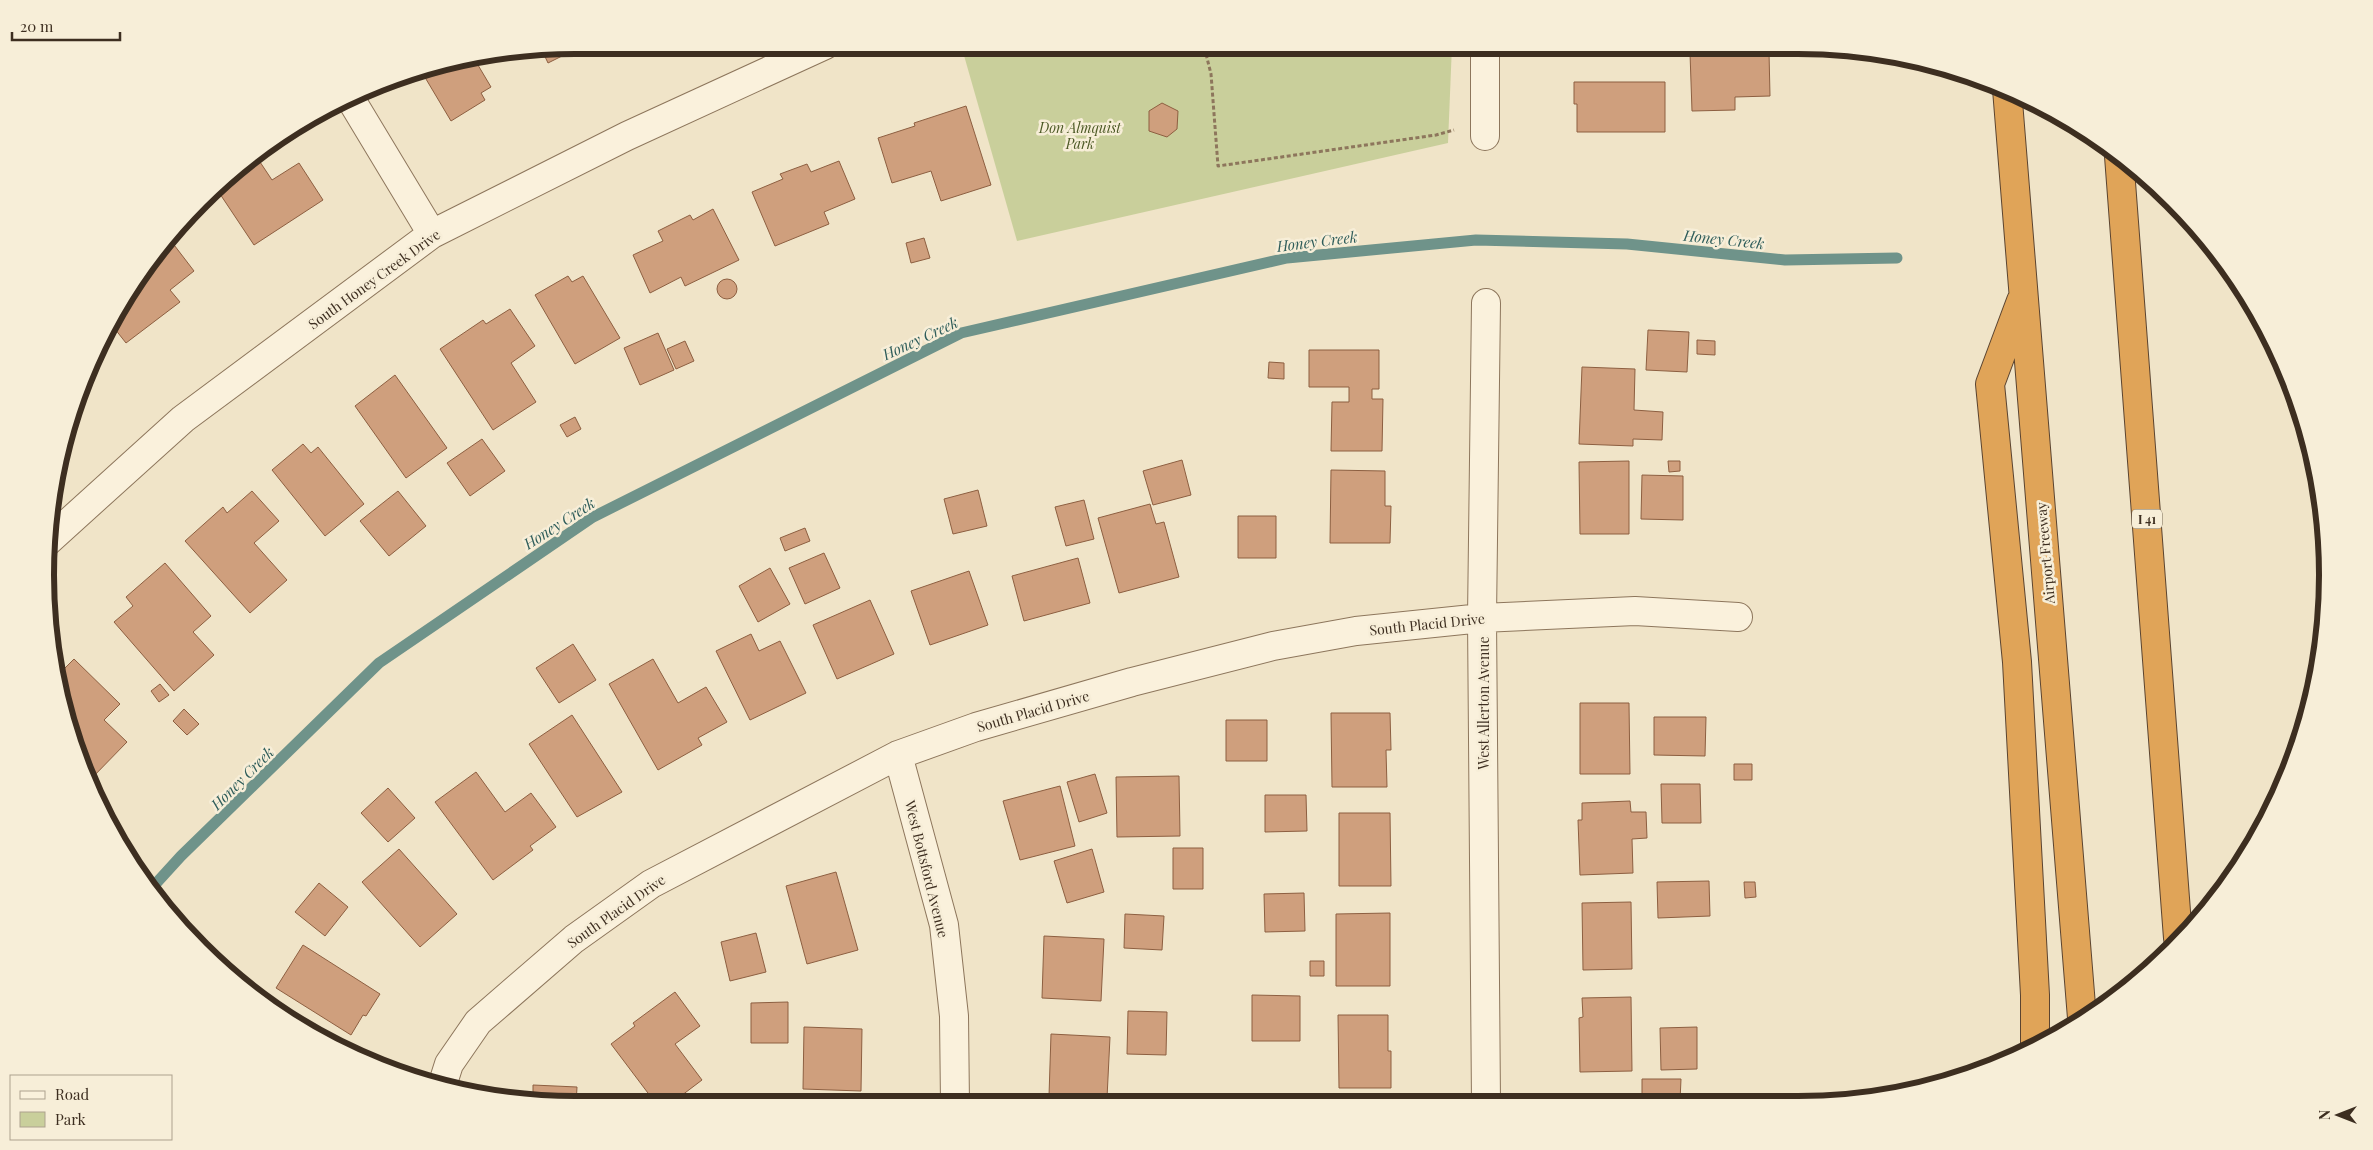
<svg xmlns="http://www.w3.org/2000/svg" width="2373" height="1150" font-family="'Playfair Display',serif">
<rect width="100%" height="100%" fill="#f0e4c8"/>
<path fill="#c9cf9b" d="M961 45H1452L1448 143 1017 241Z"/>
<g fill="none" stroke-linecap="round" stroke-linejoin="round">
<path stroke="#6f938a" stroke-width="11" d="M150 890 181 856 379 663 593 517 961 333 1287 258 1476 240 1627 244 1785 260 1897 258"/>
</g>
<path fill="#cf9f7d" stroke="#8d5f41" d="M584 45 548 63 541 48 575 45Z
M1769 52 1770 96 1735 97V110L1692 111 1690 53Z
M472 55 491 87 481 93 485 100 451 121 420 69Z
M1574 82H1665V132H1577V104H1574Z
M1162 103 1178 111 1177 129 1167 137 1149 131V111Z
M966 106 991 185 941 201 931 171 892 183 878 138 915 126 914 123Z
M254 153 272 180 299 163 323 200 254 245 216 188Z
M839 161 855 199 824 212 829 224 775 246 752 192 783 179 780 174 807 164 811 172Z
M713 209 739 260 685 286 681 277 650 293 633 255 663 241 658 231 690 215 693 220Z
M168 237 194 271 170 290 180 302 126 343 111 324 134 281Z
M924 238 930 258 911 263 906 243Z
M568 276 572 282 583 276 620 338 575 364 535 295Z
M717 289a10 10 0 1 1 20 0a10 10 0 1 1-20 0Z
M510 309 535 346 511 363 536 402 493 430 440 349 483 320 486 324Z
M1648 330 1689 332 1687 372 1646 370Z
M658 333 674 370 640 385 624 348Z
M1697 340 1715 341V355L1697 354Z
M685 341 694 361 676 369 667 349Z
M1309 350H1379V389H1372V399H1383L1382 451H1331L1332 402H1349V387H1309Z
M1269 362 1284 363V379L1268 378Z
M1582 367 1635 369 1634 410 1663 412 1662 440 1633 439V446L1579 444Z
M395 375 447 448 406 478 355 406Z
M575 417 581 429 567 437 560 425Z
M482 439 505 471 470 496 447 463Z
M303 444 311 453 318 447 364 504 325 536 272 470Z
M1182 460 1191 495 1153 505 1143 471Z
M1629 461V534H1580L1579 462Z
M1668 461H1680V471L1669 472Z
M1331 470 1385 471V506H1391L1390 543H1330Z
M1642 475 1683 476V520L1641 519Z
M978 490 987 526 953 534 944 499Z
M252 491 279 521 254 543 287 580 250 613 185 541 223 507 227 513Z
M398 491 426 526 389 556 360 521Z
M1084 500 1094 539 1066 546 1055 507Z
M1150 504 1156 524 1164 522 1179 577 1119 593 1098 518Z
M1238 516H1276V558H1238Z
M805 528 810 541 785 551 780 538Z
M824 553 840 588 805 604 789 568Z
M1078 558 1090 603 1024 621 1012 576Z
M165 563 211 616 193 632 214 655 174 691 114 622 133 606 126 597Z
M770 568 790 604 758 622 739 586Z
M969 571 988 625 930 645 911 591Z
M870 600 894 654 837 679 813 625Z
M751 634 759 651 780 641 806 693 750 720 716 651Z
M573 644 596 680 559 703 536 668Z
M74 659 120 704 104 720 127 742 89 781 73 745 57 676Z
M653 659 678 703 706 687 727 722 698 738 702 745 658 770 609 684Z
M160 684 169 695 159 702 151 691Z
M1580 703H1629L1630 774H1580Z
M184 709 199 724 187 735 173 721Z
M1331 713H1390L1391 750H1386L1387 787H1332Z
M572 715 622 792 577 817 529 744Z
M1654 717H1706L1705 756 1654 755Z
M1226 720H1267V761H1226Z
M1734 764H1752V780H1734Z
M476 772 505 812 531 793 556 827 530 846 533 850 493 880 435 802Z
M1095 774 1107 813 1079 822 1067 782Z
M1179 776 1180 836 1117 837 1116 777Z
M1661 784H1700L1701 823H1662Z
M1060 786 1075 846 1020 860 1003 801Z
M388 788 415 818 388 842 361 813Z
M1265 795H1306L1307 831 1265 832Z
M1630 801 1631 812H1646L1647 838 1632 839 1633 873 1580 875 1578 820H1582V803Z
M1339 813H1390L1391 886H1339Z
M1173 848H1203V889H1173Z
M399 849 457 914 420 947 362 882Z
M1092 849 1104 892 1067 903 1054 861Z
M836 872 858 950 807 964 786 886Z
M1709 881 1710 916 1658 918 1657 882Z
M1744 882H1755L1756 897 1745 898Z
M319 883 348 907 325 936 295 912Z
M1304 893 1305 931 1265 932 1264 894Z
M1631 902 1632 969 1583 970 1582 903Z
M1390 913V986H1336V914Z
M1125 914 1164 916 1162 950 1124 948Z
M756 933 766 972 730 981 721 942Z
M1044 936 1104 939 1101 1001 1042 998Z
M303 945 380 994 366 1016 363 1015 351 1035 276 988Z
M1310 961H1324V976H1310Z
M675 992 700 1026 675 1044 702 1080 669 1105H657L611 1044 635 1026 633 1023Z
M1252 995 1300 996V1041H1252Z
M1631 997 1632 1071 1580 1072 1579 1018 1583 1017 1582 998Z
M788 1002V1043H751V1003Z
M1128 1011 1167 1012 1166 1055 1127 1054Z
M1338 1015H1388V1051H1391V1088H1339Z
M804 1027 862 1029 861 1091 803 1089Z
M1697 1027V1069L1661 1070 1660 1028Z
M1051 1034 1110 1037 1107 1098 1049 1096Z
M1642 1079H1681L1680 1101H1642Z
M533 1085 577 1087 576 1105 533 1101Z
M1579 1096H1631V1101H1579Z
M1262 1097H1308V1102L1262 1103Z
M725 1098 764 1099V1104H725Z"/>
<g fill="none" stroke-linecap="round" stroke-linejoin="round">
<defs>
<path id="minor" d="M350 98 432 234
M1485 136V45
M48 541 183 419 432 234 627 136 825 45
M898 755 944 925 954 1016 955 1104
M442 1086 449 1064 478 1022 574 939 651 884 898 755 976 727 1132 682 1273 646 1356 631 1482 618 1635 611 1738 617
M1486 1102 1482 618 1486 303"/>
<path id="highway" d="M2007 89 2082 1018
M2119 156 2178 938
M2021 301 1990 384 2017 662 2035 995V1045"/>
</defs>
<use href="#minor" stroke="#8d765c" stroke-width="30"/>
<use href="#highway" stroke="#5b4430" stroke-width="30"/>
<path stroke="#8d765c" stroke-width="3" stroke-dasharray="4 2.5" stroke-linecap="butt" d="M1197 45 1206 54 1211 74 1218 166 1436 135 1454 130"/>
<use href="#minor" stroke="#faf1dc" stroke-width="28"/>
<use href="#highway" stroke="#e0a458" stroke-width="28"/>
</g>
<g text-anchor="middle" dominant-baseline="central" stroke-width="5" stroke-linejoin="round" paint-order="stroke">
<rect fill="#f7eed8" stroke="#756857" stroke-width="1" x="2132" y="509.5" width="30" height="19" rx="4"/>
<g font-size="12" font-weight="bold" fill="#3d2e20">
<text x="2147" y="519">I 41</text>
</g>
<g font-size="14" font-style="italic" fill="#4d5a26" stroke="#f7eed8">
<text x="1080" y="127">Don Almquist<tspan x="1080" dy="16">Park</tspan></text>
</g>
<g font-size="14" fill="#3d2e20" stroke="#f7eed8">
<text transform="translate(374 279) rotate(-36)">South Honey Creek Drive</text>
<text transform="translate(2045 553) rotate(-95)">Airport Freeway</text>
<text transform="translate(1427 624) rotate(-6)">South Placid Drive</text>
<text transform="translate(1483 703) rotate(-90)">West Allerton Avenue</text>
<text transform="translate(1033 711) rotate(-16)">South Placid Drive</text>
<text transform="translate(927 869) rotate(76)">West Bottsford Avenue</text>
<text transform="translate(616 911) rotate(-35)">South Placid Drive</text>
</g>
<g font-size="15" font-style="italic" fill="#2f5d5a" stroke="#f7eed8">
<text transform="translate(1724 239) rotate(6)">Honey Creek</text>
<text transform="translate(1317 241) rotate(-7)">Honey Creek</text>
<text transform="translate(920 338) rotate(-25)">Honey Creek</text>
<text transform="translate(559 523) rotate(-33)">Honey Creek</text>
<text transform="translate(242 778) rotate(-45)">Honey Creek</text>
</g>
</g>
<path d="M0 0H2373V1150H0ZM575 54H1798A521 521 0 0 1 2319 575V575A521 521 0 0 1 1798 1096H575A521 521 0 0 1 54 575V575A521 521 0 0 1 575 54Z" fill="#f7eed8" fill-rule="evenodd"/>
<path fill="none" stroke="#3d2e20" stroke-width="6" d="M575 54H1798A521 521 0 0 1 2319 575V575A521 521 0 0 1 1798 1096H575A521 521 0 0 1 54 575V575A521 521 0 0 1 575 54Z"/>
<rect x="10" y="1075" width="162" height="65" fill="#f7eed8" stroke="#ada18e"/>
<rect x="20" y="1091" width="25" height="8" fill="#faf1dc" stroke="#ada18e"/>
<text x="55" y="1100" font-size="15" fill="#3d2e20">Road</text>
<rect x="20" y="1112" width="25" height="15" fill="#c9cf9b" stroke="#ada18e"/>
<text x="55" y="1125" font-size="15" fill="#3d2e20">Park</text>
<g transform="translate(2338 1115) rotate(270)" stroke="#f7eed8" stroke-width="4" paint-order="stroke">
<path d="M0-4L9 19L0 12L-9 19Z" fill="#3d2e20"/>
<text y="-8" font-size="14" font-weight="bold" text-anchor="middle" fill="#3d2e20">N</text>
</g>
<path d="M12 32v8h108v-8" fill="none" stroke="#3d2e20" stroke-width="2.5"/>
<text x="20" y="32" font-size="15" fill="#3d2e20" stroke="#f7eed8" stroke-width="4" paint-order="stroke">20 m</text>
</svg>
